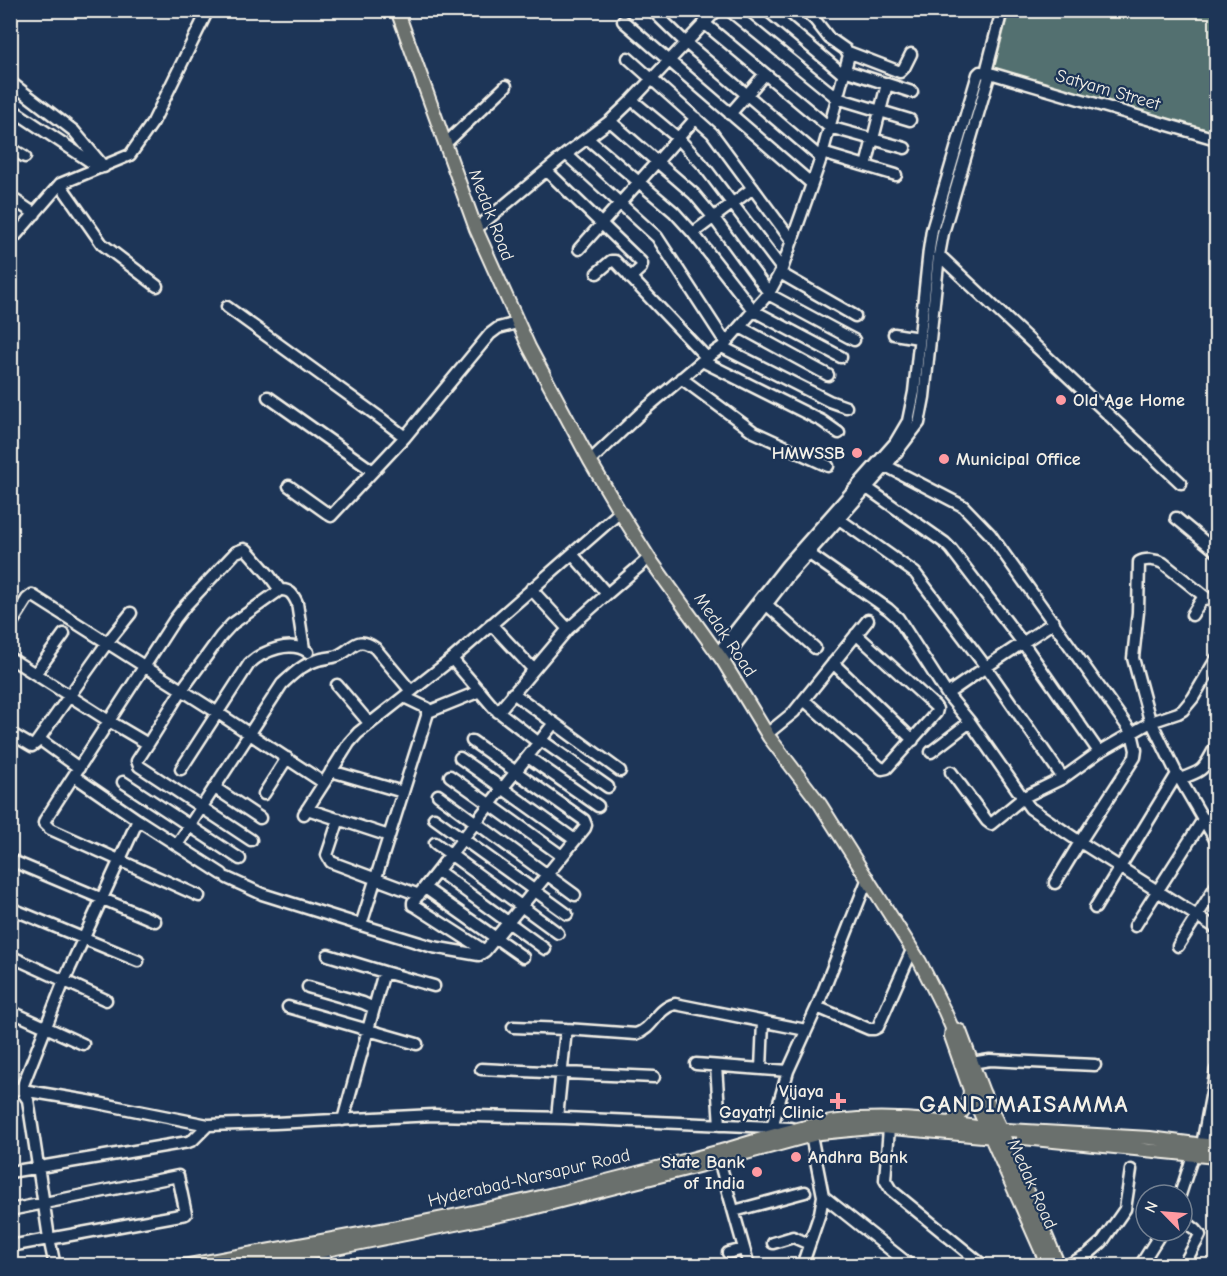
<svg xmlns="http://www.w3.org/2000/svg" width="1227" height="1276" font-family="'Comic Neue',sans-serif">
<rect width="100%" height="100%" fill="#1d3557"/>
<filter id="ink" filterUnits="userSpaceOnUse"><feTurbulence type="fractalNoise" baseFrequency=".0167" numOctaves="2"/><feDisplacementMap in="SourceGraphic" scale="12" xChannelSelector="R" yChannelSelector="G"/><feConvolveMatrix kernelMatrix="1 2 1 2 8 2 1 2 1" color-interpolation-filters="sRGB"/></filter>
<g filter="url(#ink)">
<path fill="#53706f" stroke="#a4b0ac" stroke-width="1.5" d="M1009 11H1216V128L1215 133 994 69Z"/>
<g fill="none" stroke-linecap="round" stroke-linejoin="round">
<defs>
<path id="minor" d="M652 10 686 43 821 158
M729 10 837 98 910 120
M767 10 843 74
M623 21 812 184
M704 23 829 127 905 148
M848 52 900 72 904 68 911 54
M628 58 712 133 792 241
M844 70 912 92
M986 72 1002 10
M990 73 1216 139
M10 82 74 131 104 167
M632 100 678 138 703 165 782 269
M10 108 100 168
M730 114 765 74
M610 121 694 194 714 218 769 293
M587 138 674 212 693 233 754 311 841 357
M445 144 506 86
M10 148 25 157
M822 153 896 175
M566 154 657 237 726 343
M866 166 887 84
M547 171 641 262 642 264 641 268 630 278
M60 184 102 244 157 286
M10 197 35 214
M476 229 566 154 610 121 632 100 717 10
M693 233 753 188
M10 242 60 184 130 155 153 122 208 10
M579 249 696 118
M939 255 1181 483
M597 273 611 261H615L707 358
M780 273 855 316
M768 294 854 340
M227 307 379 417 405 437 490 334 498 328 517 323
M740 327 828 375
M894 334 919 338
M722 347 829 401 846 407
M702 361 822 421 839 433
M681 378 754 432 828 466
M268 397 373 471
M590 461 643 411 702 361 722 347 769 293 782 269 812 184 821 158 849 55 846 50 829 38 815 20 804 10
M886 466 963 506 990 534 1132 733 1136 750 1135 757 1080 842 1055 883
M289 486 331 516 405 437
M867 488 945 543 951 549 1023 643 1099 752
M1176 518 1216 551
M839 519 915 573 986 667 1063 778
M808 553 888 609 898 618 947 694 970 722 1030 808 1080 842 1216 928
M572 554 607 594
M531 589 568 629
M766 604 815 648
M1216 604 1204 596 1163 563C1157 560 1146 558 1139 562L1138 612 1133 658 1149 717 1177 774 1216 841
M1192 615 1204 596
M491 624 533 669
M10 626 27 599 32 595 218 713 324 783 349 743 358 733 452 659 620 512
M718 653 787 565 895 443 908 421 914 392 929 250 932 230 978 74 980 72 990 73 943 233 939 255 924 397 919 423 886 466 789 575 723 661
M10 658 109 721 148 744 181 691 221 636 232 624 280 590C289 589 293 594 297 603L304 649
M452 659 494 708 539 743
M833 663 913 740
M35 674 64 634
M337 685 370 724
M513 693 620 771
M947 694 986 667 1054 622
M404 697 427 708V716L361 925 433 947 479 955 485 951 585 828 586 825 584 820 472 741
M804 700 882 769 887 768 936 713 937 709 935 706 856 634
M428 712 480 691
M498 712 568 629 607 594 649 558
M10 733 32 746 36 743 107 643 131 613
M767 734 794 712 868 620
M39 739 79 768
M541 740 608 787
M148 744 137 761 139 766 251 840
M931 752 970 722
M528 757 598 806
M460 758 575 840
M181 769 249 664C264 650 291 640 308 652
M331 771 403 792
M951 772 987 821 991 824 1024 797 1063 778 1099 752 1151 722 1178 713 1183 710 1193 698 1216 659
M74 776 138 820
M450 776 562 856
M1180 779C1206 770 1203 769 1216 746
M123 782 240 859
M215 788 260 818
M264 794 287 758
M438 795 575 895
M307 809 389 836
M304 814 324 783
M434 818 567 914
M339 819 327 855 331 862 419 895
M435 843 558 933
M177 845 282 684C293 674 303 664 318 660 324 658 331 658 337 656 353 650 356 634 375 648L411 691
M10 860 155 921
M438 871 545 949
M227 878 262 894 361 925
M425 888 523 957
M199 896 50 829 44 823 45 820 175 619 186 605 236 552 244 549 247 550 269 575 280 590
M10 908 138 961
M1095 908 1177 774
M1135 926 1204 818
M1178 946 1216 886
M485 951 415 906 413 905V902L554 723
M328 955 384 972 343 1120
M10 956 106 1000
M384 972 434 986
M308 987 363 1003 374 1008
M288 1007 417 1044
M817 1007 869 1029H874L878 1027 912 950
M10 1011 83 1044
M513 1027 566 1029 636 1034C654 1028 656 1009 675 1004L806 1030
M971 1063 990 1060 1095 1065
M696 1064 788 1071
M716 1066 720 1125
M481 1069 654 1077
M761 1069 763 1022
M10 1088 88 1101 208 1125 275 1123 434 1115 565 1118 791 1128
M557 1118 566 1029
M772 1127 788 1071 817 1007 868 878
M889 1128 885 1180 891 1190 984 1266
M1202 1145 1216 1070
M719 1160 749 1266
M10 1172 188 1142 193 1140 208 1125
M1180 1195 1193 1155
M823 1196 911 1266
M10 1210 178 1176 186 1214 10 1246
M734 1211 805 1192
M1182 1219 1196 1230 1200 1235 1198 1239 1183 1266
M773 1243 793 1237 809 1244
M324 1251 326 1266
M728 1253 744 1249
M55 1266 49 1238 28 1100 21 1090 64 981 138 820 222 874
M802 1266 820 1213 823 1196 811 1135
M1066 1266 1087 1255 1102 1242 1125 1209 1131 1170
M1140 1266 1162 1231"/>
<path id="major" d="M397 10 476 229 529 347 590 461 620 512 649 558 723 661 769 737 820 804 920 962 945 1012 952 1028 951 1036 970 1090 1048 1266
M952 1028 960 1031 983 1092 1001 1130 1059 1266
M950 1123C962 1114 969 1106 970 1090
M1023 1138 1216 1157
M183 1266C305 1243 428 1224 549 1195 606 1182 664 1166 721 1151 766 1138 810 1122 858 1119 901 1117 946 1121 989 1129L1150 1138 1196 1144 1216 1146
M240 1266 316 1252 525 1210 706 1164 820 1133 881 1127 994 1137"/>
</defs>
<use href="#minor" stroke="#f4f1e8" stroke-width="15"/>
<use href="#major" stroke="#f4f1e8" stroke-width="16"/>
<use href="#minor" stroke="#1d3557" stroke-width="10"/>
<use href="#major" stroke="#6b706d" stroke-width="12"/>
</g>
</g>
<g fill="#ff9aa2" stroke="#1d3557" stroke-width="2">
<circle cx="1061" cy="400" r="6"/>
<circle cx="857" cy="453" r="6"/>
<circle cx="944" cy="459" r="6"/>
<path d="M835 1092h6v6h6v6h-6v6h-6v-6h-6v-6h6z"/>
<circle cx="796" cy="1157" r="6"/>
<circle cx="757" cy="1172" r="6"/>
</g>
<g text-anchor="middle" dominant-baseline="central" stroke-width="4.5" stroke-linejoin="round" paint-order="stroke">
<g font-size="18" fill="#f4f1e8" stroke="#1d3557">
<text transform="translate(1108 90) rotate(16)">Satyam Street</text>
<text transform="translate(491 215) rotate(69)">Medak Road</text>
<text transform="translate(725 635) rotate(56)">Medak Road</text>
<text transform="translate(529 1178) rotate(-13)">Hyderabad-Narsapur Road</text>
<text transform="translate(1032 1184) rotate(66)">Medak Road</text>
</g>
<g font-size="18" font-weight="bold" fill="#f4f1e8" stroke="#1d3557" text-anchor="start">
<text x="1073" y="400">Old Age Home</text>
<text x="845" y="453" text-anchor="end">HMWSSB</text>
<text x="956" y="459">Municipal Office</text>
<text x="824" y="1091" text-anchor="end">Vijaya<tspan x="824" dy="21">Gayatri Clinic</tspan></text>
<text x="808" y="1157">Andhra Bank</text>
<text x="745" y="1162" text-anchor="end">State Bank<tspan x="745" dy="21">of India</tspan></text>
</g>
<g font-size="24" font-weight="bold" letter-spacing="1.5" fill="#f4f1e8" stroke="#1d3557">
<text x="1024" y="1104">GANDIMAISAMMA</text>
</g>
</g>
<rect width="1227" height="1276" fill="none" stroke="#1d3557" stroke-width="36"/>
<rect x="18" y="18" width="1191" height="1240" fill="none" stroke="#f4f1e8" stroke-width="2" filter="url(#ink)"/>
<g transform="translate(1164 1213) rotate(295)"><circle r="28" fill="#1d3557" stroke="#738091" stroke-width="1.5"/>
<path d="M0-4.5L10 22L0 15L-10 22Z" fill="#ff9aa2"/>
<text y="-9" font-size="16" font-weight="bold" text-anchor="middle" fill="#f4f1e8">N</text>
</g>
</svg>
